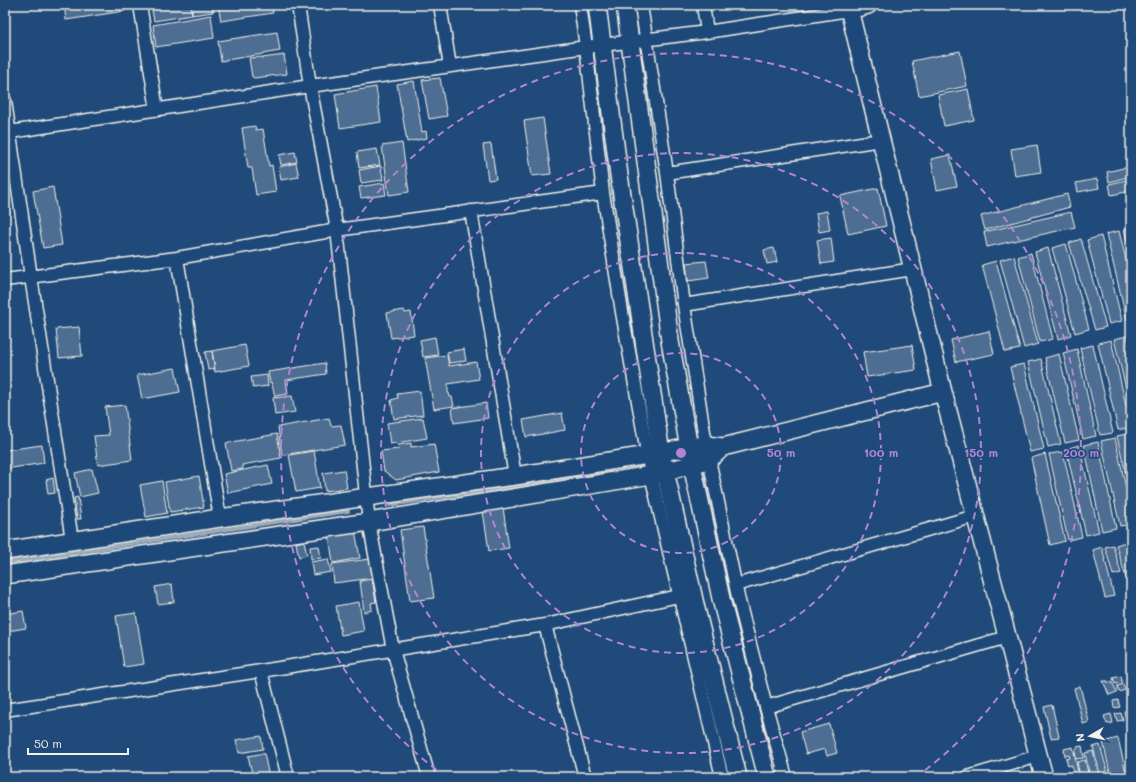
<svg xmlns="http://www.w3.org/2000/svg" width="1136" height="782" font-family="Mali,sans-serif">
<rect width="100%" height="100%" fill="#1f4a7a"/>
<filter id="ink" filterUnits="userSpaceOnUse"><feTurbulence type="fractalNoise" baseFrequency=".025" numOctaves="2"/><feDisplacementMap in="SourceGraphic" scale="8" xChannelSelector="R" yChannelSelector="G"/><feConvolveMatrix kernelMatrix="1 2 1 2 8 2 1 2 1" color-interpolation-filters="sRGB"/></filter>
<g filter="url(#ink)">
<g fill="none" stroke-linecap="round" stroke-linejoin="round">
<path stroke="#9cacbb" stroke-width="4" d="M389 505 610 473
M5 563 348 511"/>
</g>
<path fill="#4d6e92" stroke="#f4f1e8" d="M64 5H124L125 11 66 20Z
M151 5H191L192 15 154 21Z
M191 5H212L213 12 192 15Z
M218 5H272L273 13 221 21Z
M211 15 214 38 156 47 153 25Z
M277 32 280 51 221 61 218 41Z
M960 51 967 86 919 96 912 61Z
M284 55 287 74 254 78 253 77H252L249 58 262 57V58Z
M440 78 447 116 429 119 422 80Z
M414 81 422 132 426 131 427 138 407 142 397 84Z
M376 87 381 122 340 128 335 94Z
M968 89 974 120 944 126 938 95Z
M543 118 551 174 532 176 524 121Z
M255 126 256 130 263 129 269 166 272 165 276 192 256 195 252 168H248L242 128Z
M402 143 409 192 389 195 382 146Z
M491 144 496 179 488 180 483 145Z
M1037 145 1041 172 1015 176 1011 149Z
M377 149 380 165 359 168 357 152Z
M295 152 297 162 281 165 279 155Z
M950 155 957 186 937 190 931 159Z
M296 163 299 177 281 180 279 167Z
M381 166 383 180 361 183 359 170Z
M1131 166V176L1109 182 1107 172Z
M1097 179 1099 188 1078 192 1076 183Z
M1131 179V191L1111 195 1109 184Z
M384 183 386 195 361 198 359 187Z
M53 187 62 245 43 248 33 191Z
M878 188 886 226 848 234 840 196Z
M1067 194 1070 207 985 230 981 216Z
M5 198H7L10 214 5 215Z
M827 211 830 230 819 232 816 213Z
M1071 212 1075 227 987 247 984 232Z
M1131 228V258L1124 229Z
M1119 231 1131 280V319L1127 320 1106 234Z
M1101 236 1122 321 1109 324 1087 240Z
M831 238 834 262 821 264 817 240Z
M1081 239 1106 327 1095 330 1069 243Z
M1066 244 1089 329 1075 333 1052 248Z
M774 248 777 262 767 264 764 250Z
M1048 248 1071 335 1058 339 1035 252Z
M1031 253 1053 339 1040 342 1018 257Z
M1014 256 1038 344 1024 348 1000 260Z
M706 261 709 278 688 281 686 263Z
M996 261 1020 349 1005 352 982 265Z
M5 306 9 328H5Z
M404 310 405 313 411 312 414 335 391 338 387 313Z
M79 327 82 356 59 358 56 329Z
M989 331 994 354 956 362 951 340Z
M1127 336 1131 350V410L1114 339Z
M435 337 438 355 423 357 420 340Z
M1111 340 1131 427 1118 430 1098 343Z
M245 345 249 366 215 372 212 351Z
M912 345 916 370 867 377 863 352Z
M1093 345 1113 433 1100 435 1080 348Z
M464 349 466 361 449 363 447 352Z
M1077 349 1096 436 1083 439 1063 353Z
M212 351 215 369 208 370 205 352Z
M1059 354 1079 440 1065 443 1045 358Z
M447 355 449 366 476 362 479 379 448 384V393H449L450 397H452L454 406 434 409 425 358Z
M1041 359 1061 444 1048 447 1028 362Z
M325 363 326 374 286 380 288 394 275 396 271 382 270 383 268 372Z
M1024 364 1044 449 1030 452 1010 367Z
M175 368 180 392 142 399 137 375Z
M267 375 268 386 253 388 251 377Z
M420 391 423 415 394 419 391 400 398 398 397 394Z
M292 396 295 412 275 415 273 398Z
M486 403 488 418 454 423 452 408Z
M125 405 132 460 98 465 94 436 109 435 105 407Z
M562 413 565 430 526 437 523 420Z
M329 418 331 426 341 425 345 445 282 455 278 427Z
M423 418 427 438 390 444 387 423Z
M1131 433V497L1117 436Z
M277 434 281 458 242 465 243 469 231 471 226 443Z
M1115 438 1131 511V524L1120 526 1101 441Z
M1098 442 1116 528 1102 531 1084 445Z
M411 443V447L434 444 439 472 396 480 384 471 381 451 399 449 398 445Z
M42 445 44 463 5 469V450Z
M1079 445 1099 532 1086 535 1066 449Z
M314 451 320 488 296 492 289 455Z
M1063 452 1082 537 1068 540 1049 454Z
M1045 454 1065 541 1050 545 1031 458Z
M268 465 272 484 228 493 224 474Z
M92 469 98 493 80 497 75 473Z
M344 470 347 488 325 491 323 473Z
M199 476 204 507 170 512 165 482Z
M53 478 55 493 48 494 46 480Z
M162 481 167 513 146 517 140 485Z
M78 497 81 519H77L74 498Z
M503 508 509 548 489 551 483 511Z
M354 525 360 558 333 563 328 529Z
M423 527 434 598 410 601 400 530Z
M304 541 307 555 299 557 296 543Z
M1126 542 1131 559V594L1116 545Z
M1113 545 1121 573 1113 575 1105 547Z
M319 546 321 558 311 559 310 547Z
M1102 547 1114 596 1105 598 1093 550Z
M328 559 331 572 313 575 311 562Z
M370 559 373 578 334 583 332 564Z
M372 579 376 602 371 603 372 610 364 612 360 581Z
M172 584 174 602 158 604 155 587Z
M359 602 364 631 341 635 336 606Z
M23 611 26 628 7 631 5 614Z
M136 613 144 664 124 667 116 616Z
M1121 676 1122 682 1115 684 1113 678Z
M1103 681H1108V683L1112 682 1117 692 1109 695Z
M1123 684 1125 690 1119 692 1117 686Z
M1080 686 1089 722 1083 724 1074 688Z
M1118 700 1120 707 1114 708 1113 701Z
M1052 705 1059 737 1051 738 1044 707Z
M1131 709V719L1126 720 1124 711Z
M1121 713 1123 720 1117 721 1115 714Z
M1111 714 1113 723 1107 724 1104 716Z
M829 724 837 753 827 756 825 749 806 754 800 732Z
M261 736 263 749 239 753 236 740Z
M1118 738 1127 777H1111L1103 742Z
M1100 745 1109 777H1101L1093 747Z
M1082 746 1084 758 1076 759 1075 750 1077 749V747Z
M1073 747 1079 777H1074L1072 765 1068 766 1066 759 1070 758 1069 755 1065 756 1064 749Z
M1093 751 1099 777H1090L1085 753Z
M264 753 269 777H253L248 756Z
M1085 760 1089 777H1080L1077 762Z"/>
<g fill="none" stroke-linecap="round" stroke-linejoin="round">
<defs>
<path id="street" d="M140 5 157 110
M298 5 310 86 337 230 369 522 393 650 429 777
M440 5 450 66
M580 5 586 47 603 193 622 312 651 475 722 777
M641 5 667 173 684 305 706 445 738 597 766 707 786 777
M703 5 707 32
M5 101 31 277 72 540
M10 132 310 86 586 47 707 32 849 10
M667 173 881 140
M471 211 515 476
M177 258 220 518
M5 280 177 258 337 230 603 193
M684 305 913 269
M736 585 975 516
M545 625 585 777
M261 671 288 777
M766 707 1007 637
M5 710 261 671 545 625 679 596
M968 777 1038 756"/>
<path id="secondary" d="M597 5 619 175 661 453 697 613 738 777
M625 5 670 341 692 465 722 603 767 777
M848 5 943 392 1044 777
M849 10 868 5
M5 551 220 518 515 476 648 455 689 447 706 445 723 447 943 392
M5 575 369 522 651 475 709 460 723 447"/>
</defs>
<use href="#street" stroke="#f4f1e8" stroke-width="15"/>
<use href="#secondary" stroke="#f4f1e8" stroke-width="20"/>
<use href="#street" stroke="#1f4a7a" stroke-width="12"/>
<use href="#secondary" stroke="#1f4a7a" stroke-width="17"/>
</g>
</g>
<g fill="none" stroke="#b185d1" stroke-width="2" stroke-dasharray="7 5">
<circle cx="681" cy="453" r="100"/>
<circle cx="681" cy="453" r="200"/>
<circle cx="681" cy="453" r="300"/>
<path d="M446 777A400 400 0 1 1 916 777"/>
</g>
<circle cx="681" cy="453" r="6" fill="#b185d1" stroke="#1f4a7a" stroke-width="2"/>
<g font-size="12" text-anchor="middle" font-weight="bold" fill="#b185d1" stroke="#1f4a7a" stroke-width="3.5" stroke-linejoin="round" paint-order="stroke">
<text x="781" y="457">50 m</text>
<text x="881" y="457">100 m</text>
<text x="981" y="457">150 m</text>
<text x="1081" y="457">200 m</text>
</g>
<rect width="1136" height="782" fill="none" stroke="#1f4a7a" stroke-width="20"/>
<rect x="10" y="10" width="1116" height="762" fill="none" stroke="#f4f1e8" stroke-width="1.5" filter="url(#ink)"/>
<g transform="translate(1090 736) rotate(261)" stroke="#1f4a7a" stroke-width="3" paint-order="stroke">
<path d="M0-3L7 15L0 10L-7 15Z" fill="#f4f1e8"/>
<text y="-6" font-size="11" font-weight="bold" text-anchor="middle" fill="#f4f1e8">N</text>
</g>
<path d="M28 748v6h100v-6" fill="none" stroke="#f4f1e8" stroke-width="2"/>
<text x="34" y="748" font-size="12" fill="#f4f1e8" stroke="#1f4a7a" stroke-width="3" paint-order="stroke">50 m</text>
</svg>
